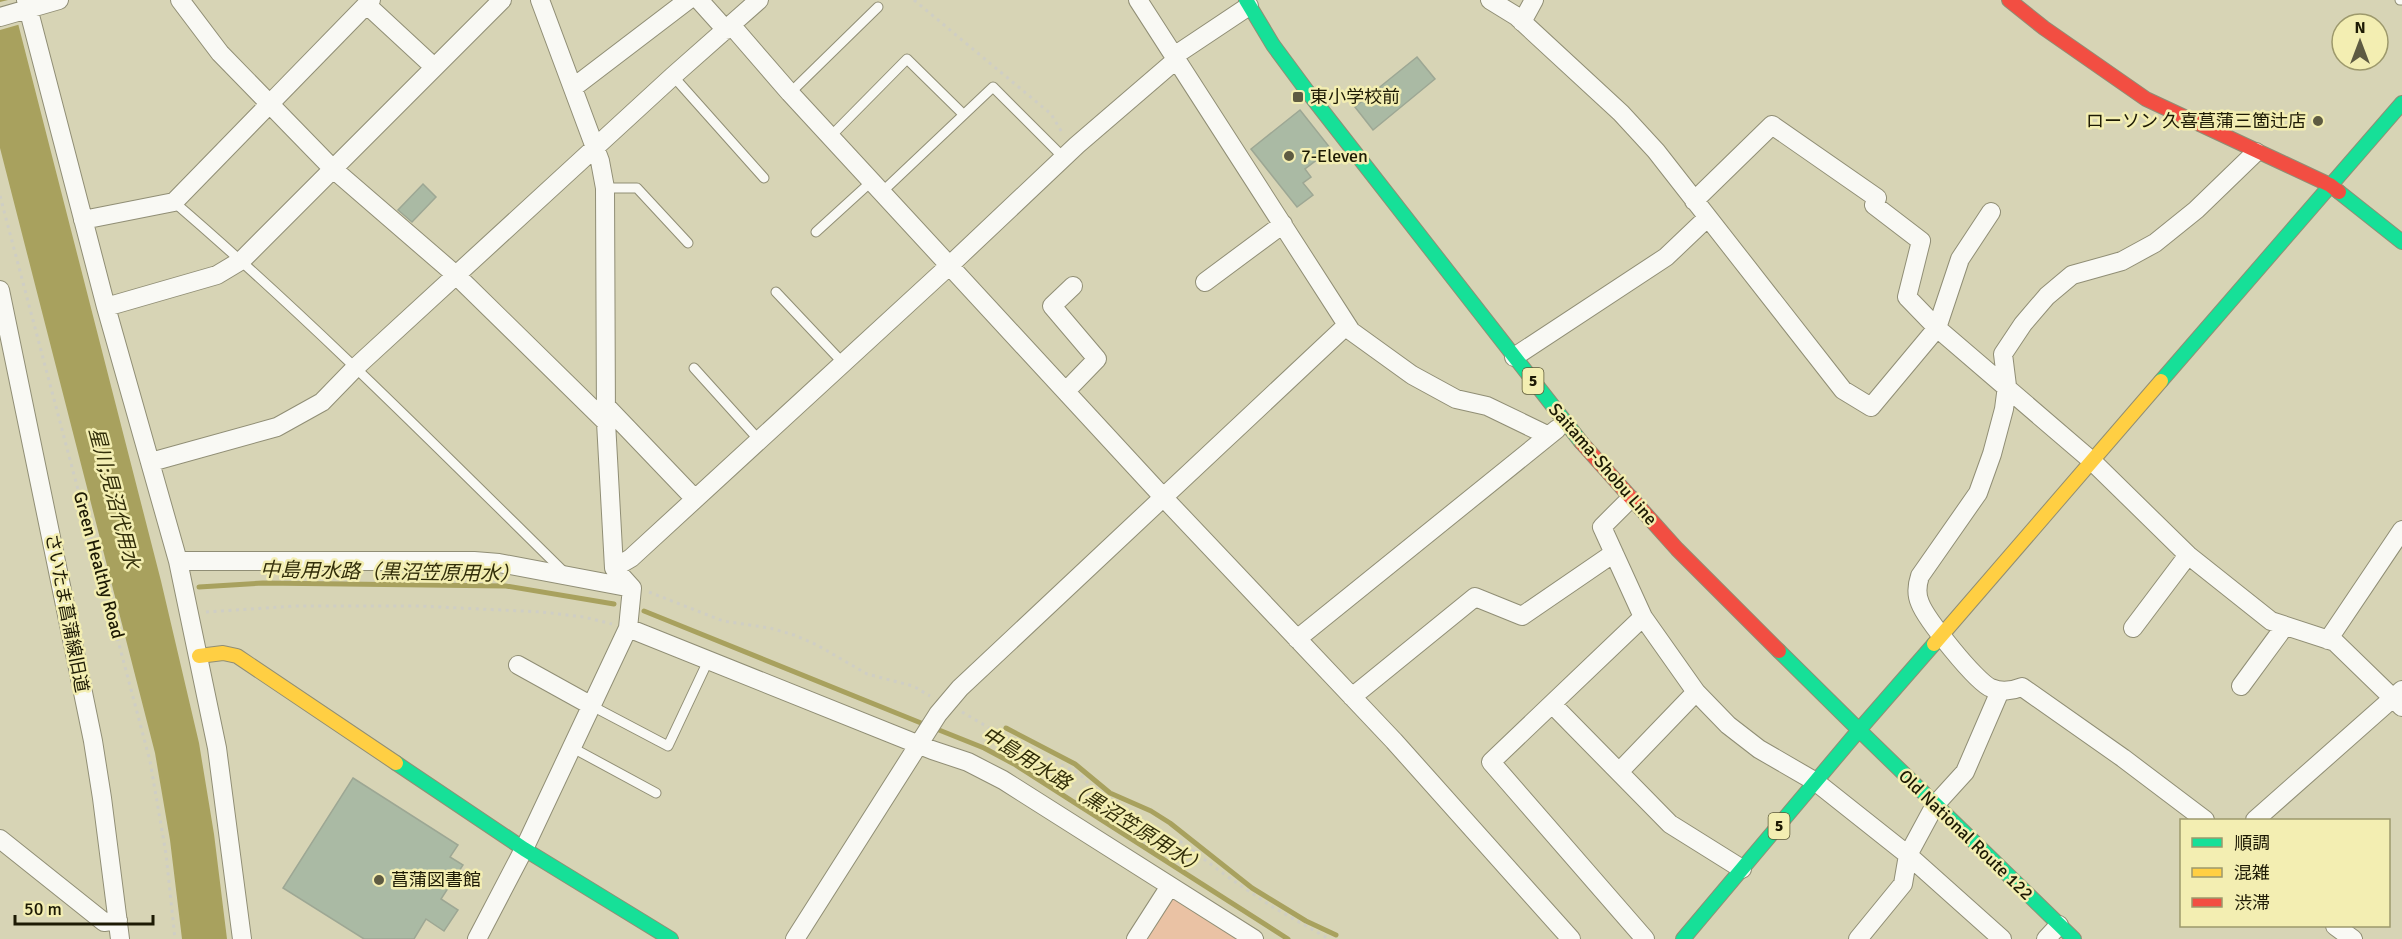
<svg xmlns="http://www.w3.org/2000/svg" width="2402" height="939" font-family="Signika,'Noto Sans JP',sans-serif">
<rect width="100%" height="100%" fill="#d7d4b5"/>
<path fill="#eac2a4" d="M1177 899 1241 939H1145L1170 900Z"/>
<path fill="#a8a15e" d="M0 0H12L161 581 199 743 214 834 227 939H182L170 840 155 753 0 148Z"/>
<path fill="#d7d4b5" d="M8 0H15L21 24 0 30V2Z"/>
<g fill="none" stroke-linecap="round" stroke-linejoin="round">
<path stroke="#a8a15e" stroke-width="5" d="M199 587 263 583 506 586 614 604
M644 611 926 725
M934 728 984 748 1014 764 1288 939
M1006 728 1075 764 1110 793 1151 811 1170 823 1252 888 1306 921 1336 935"/>
</g>
<path fill="#aabaa4" stroke="#9da794" stroke-width="1.5" d="M1417 57 1435 79 1373 130 1355 107Z
M1300 110 1331 149 1305 169 1311 177 1303 183 1313 195 1297 207 1251 149Z
M423 184 436 197 412 222 398 210Z
M353 778 458 845 450 857 463 865 441 899 458 910 444 931 426 919 414 939H364L283 888Z"/>
<g fill="none" stroke-linecap="round" stroke-linejoin="round">
<defs>
<path id="lane" d="M2400 0H2402
M673 76 764 178
M790 93 878 7
M830 137 907 59 963 114
M605 188H637L688 243
M882 192 993 87 1064 158
M174 202C310 319 436 446 564 572
M816 232 872 181
M776 292 843 363
M694 368 759 440
M592 706 668 746 708 661
M571 747 656 793"/>
<path id="street" d="M26 0 106 307 178 561 217 748 242 939
M180 0 220 53 332 168 457 276 606 422
M699 0 726 30
M1138 0 1351 331 1412 375 1456 399 1487 406 1547 435
M1490 0 1516 16 1621 113 1656 151 1843 390 1871 407 1937 328 2092 461 2188 555 2271 621 2335 642 2402 707
M367 5 434 67
M0 17 59 0
M1522 22 1534 0
M732 26 790 93 1164 498 1394 741 1571 939
M1174 56 1249 6
M574 87 688 0
M1694 201 1772 125 1877 198 1874 205 1921 241 1907 297 1937 328 1960 259 1991 212
M83 220 174 202 371 0
M1205 282 1283 224
M0 290 93 741 102 798 120 939
M106 307 217 275 242 260 502 0
M1514 357 1666 257 1707 218
M1066 391 1097 359 1052 306 1073 286
M606 406 695 499
M151 462 277 427 322 402 356 367 673 76 759 0
M1630 499 1602 527 1643 617 1696 692 1728 725 1759 749 1816 782 1908 855 2002 939
M178 561H474L499 563 632 588
M614 568 631 558 950 265 1077 145 1177 59
M1643 617 1491 762 1645 939
M628 628 932 750 968 762 1003 780 1254 939
M2133 628 2188 555
M1297 639 1557 429
M2328 640 2402 530
M518 665 592 706
M2241 686 2285 626
M1352 697 1475 597 1522 616 1614 553
M1552 704 1670 824 1742 869
M1619 772 1696 692
M2205 820 2123 758 2022 687C2012 691 2000 692 1991 688 1976 682 1926 619 1920 603 1916 594 1917 585 1920 576L1978 493 1992 454 2004 409 2007 386 2003 354 2023 324 2047 296 2072 275 2122 261 2155 243 2196 210 2256 152
M2255 820 2402 690
M0 839 104 922 118 920
M2335 926 2353 939
M477 939 524 849 628 628 632 588 614 568 606 422 605 188 600 161 540 0
M795 939 938 714 960 688 1347 325
M1136 939 1170 886
M1858 939 1903 884 1908 855 1935 805 1965 772 2000 691
M2046 939 2059 925"/>
<path id="fast" d="M1246 0 1273 45 1307 91 1581 442
M2339 192 2402 242
M2161 381 2402 103
M1934 644 1859 730 2074 939
M396 763 524 849 671 939
M1683 939 1859 730 1779 651"/>
<path id="slow" d="M1934 644 2161 381
M199 656 223 653 237 656 396 763"/>
<path id="jam" d="M2009 0 2044 28 2146 99 2330 185 2339 192
M1581 442 1677 549 1779 651"/>
</defs>
<use href="#lane" stroke="#908e75" stroke-width="11"/>
<use href="#street" stroke="#908e75" stroke-width="20"/>
<use href="#fast" stroke="#908e75" stroke-width="16"/>
<use href="#slow" stroke="#908e75" stroke-width="16"/>
<use href="#jam" stroke="#908e75" stroke-width="16"/>
<path stroke="#cfcec4" stroke-width="3" stroke-dasharray="3 4.5" stroke-linecap="butt" d="M914 0 1051 114 1063 134
M0 196 150 761 166 854 175 939
M649 592 723 621 770 628 794 635 817 645 867 674 913 686 930 696
M206 612 296 606H419L542 612 584 617 612 624
M962 712 1008 739 1080 774 1099 795 1141 823 1181 842 1228 877 1271 906 1329 939"/>
<use href="#lane" stroke="#f9f9f4" stroke-width="9"/>
<use href="#street" stroke="#f9f9f4" stroke-width="18"/>
<use href="#fast" stroke="#16e098" stroke-width="14"/>
<use href="#slow" stroke="#ffcf43" stroke-width="14"/>
<use href="#jam" stroke="#f24e42" stroke-width="14"/>
</g>
<g fill="#5e5b42" stroke="#f3eeb2" stroke-width="2">
<rect x="1292" y="91" width="12" height="12" rx="3"/>
<circle cx="2318" cy="121" r="6"/>
<circle cx="1289" cy="156" r="6"/>
<circle cx="379" cy="880" r="6"/>
</g>
<g text-anchor="middle" dominant-baseline="central" stroke-width="5" stroke-linejoin="round" paint-order="stroke">
<g fill="#f3eeb2" stroke="#5d5a38" stroke-width="1.5">
<rect x="1522.5" y="368" width="21" height="26" rx="4.5"/>
<rect x="1768.5" y="813" width="21" height="26" rx="4.5"/>
</g>
<g font-size="16" font-weight="bold" fill="#1d1a04">
<text x="1533" y="381">5</text>
<text x="1779" y="826">5</text>
</g>
<g font-size="18" fill="#1d1a04" stroke="#f3eeb2" text-anchor="start">
<text x="1310" y="97">東小学校前</text>
<text x="2306" y="121" text-anchor="end">ローソン 久喜菖蒲三箇辻店</text>
<text x="1301" y="156">7-Eleven</text>
<text x="391" y="880">菖蒲図書館</text>
</g>
<g font-size="18" fill="#1d1a04" stroke="#f3eeb2">
<text transform="translate(1603 464) rotate(49)">Saitama-Shobu Line</text>
<text transform="translate(99 565) rotate(75)">Green Healthy Road</text>
<text transform="translate(67 613) rotate(79)">さいたま菖蒲線旧道</text>
<text transform="translate(1966 835) rotate(44)">Old National Route 122</text>
</g>
<g font-size="20" font-style="italic" fill="#322e09" stroke="#f3eeb2">
<text transform="translate(114 498) rotate(75)">星川;見沼代用水</text>
<text transform="translate(390 572) rotate(1)">中島用水路（黒沼笠原用水）</text>
<text transform="translate(1094 801) rotate(32)">中島用水路（黒沼笠原用水）</text>
</g>
</g>
<rect x="2180" y="819" width="210" height="108" fill="#f3eeb2" stroke="#9d996c" stroke-width="1.5"/>
<rect x="2192" y="838" width="30" height="9" fill="#16e098" stroke="#9d996c" stroke-width="1.5"/>
<text x="2234" y="849" font-size="18" fill="#1d1a04">順調</text>
<rect x="2192" y="868" width="30" height="9" fill="#ffcf43" stroke="#9d996c" stroke-width="1.5"/>
<text x="2234" y="879" font-size="18" fill="#1d1a04">混雑</text>
<rect x="2192" y="898" width="30" height="9" fill="#f24e42" stroke="#9d996c" stroke-width="1.5"/>
<text x="2234" y="909" font-size="18" fill="#1d1a04">渋滞</text>
<g transform="translate(2360 42)"><circle r="28" fill="#f3eeb2" stroke="#9d996c" stroke-width="1.5"/>
<path d="M0-4.5L10 22L0 15L-10 22Z" fill="#5e5b42"/>
<text y="-9" font-size="16" font-weight="bold" text-anchor="middle" fill="#1d1a04">N</text>
</g>
<path d="M15 915v9h138v-9" fill="none" stroke="#1d1a04" stroke-width="3"/>
<text x="24" y="915" font-size="18" fill="#1d1a04" stroke="#f3eeb2" stroke-width="4.5" paint-order="stroke">50 m</text>
</svg>
